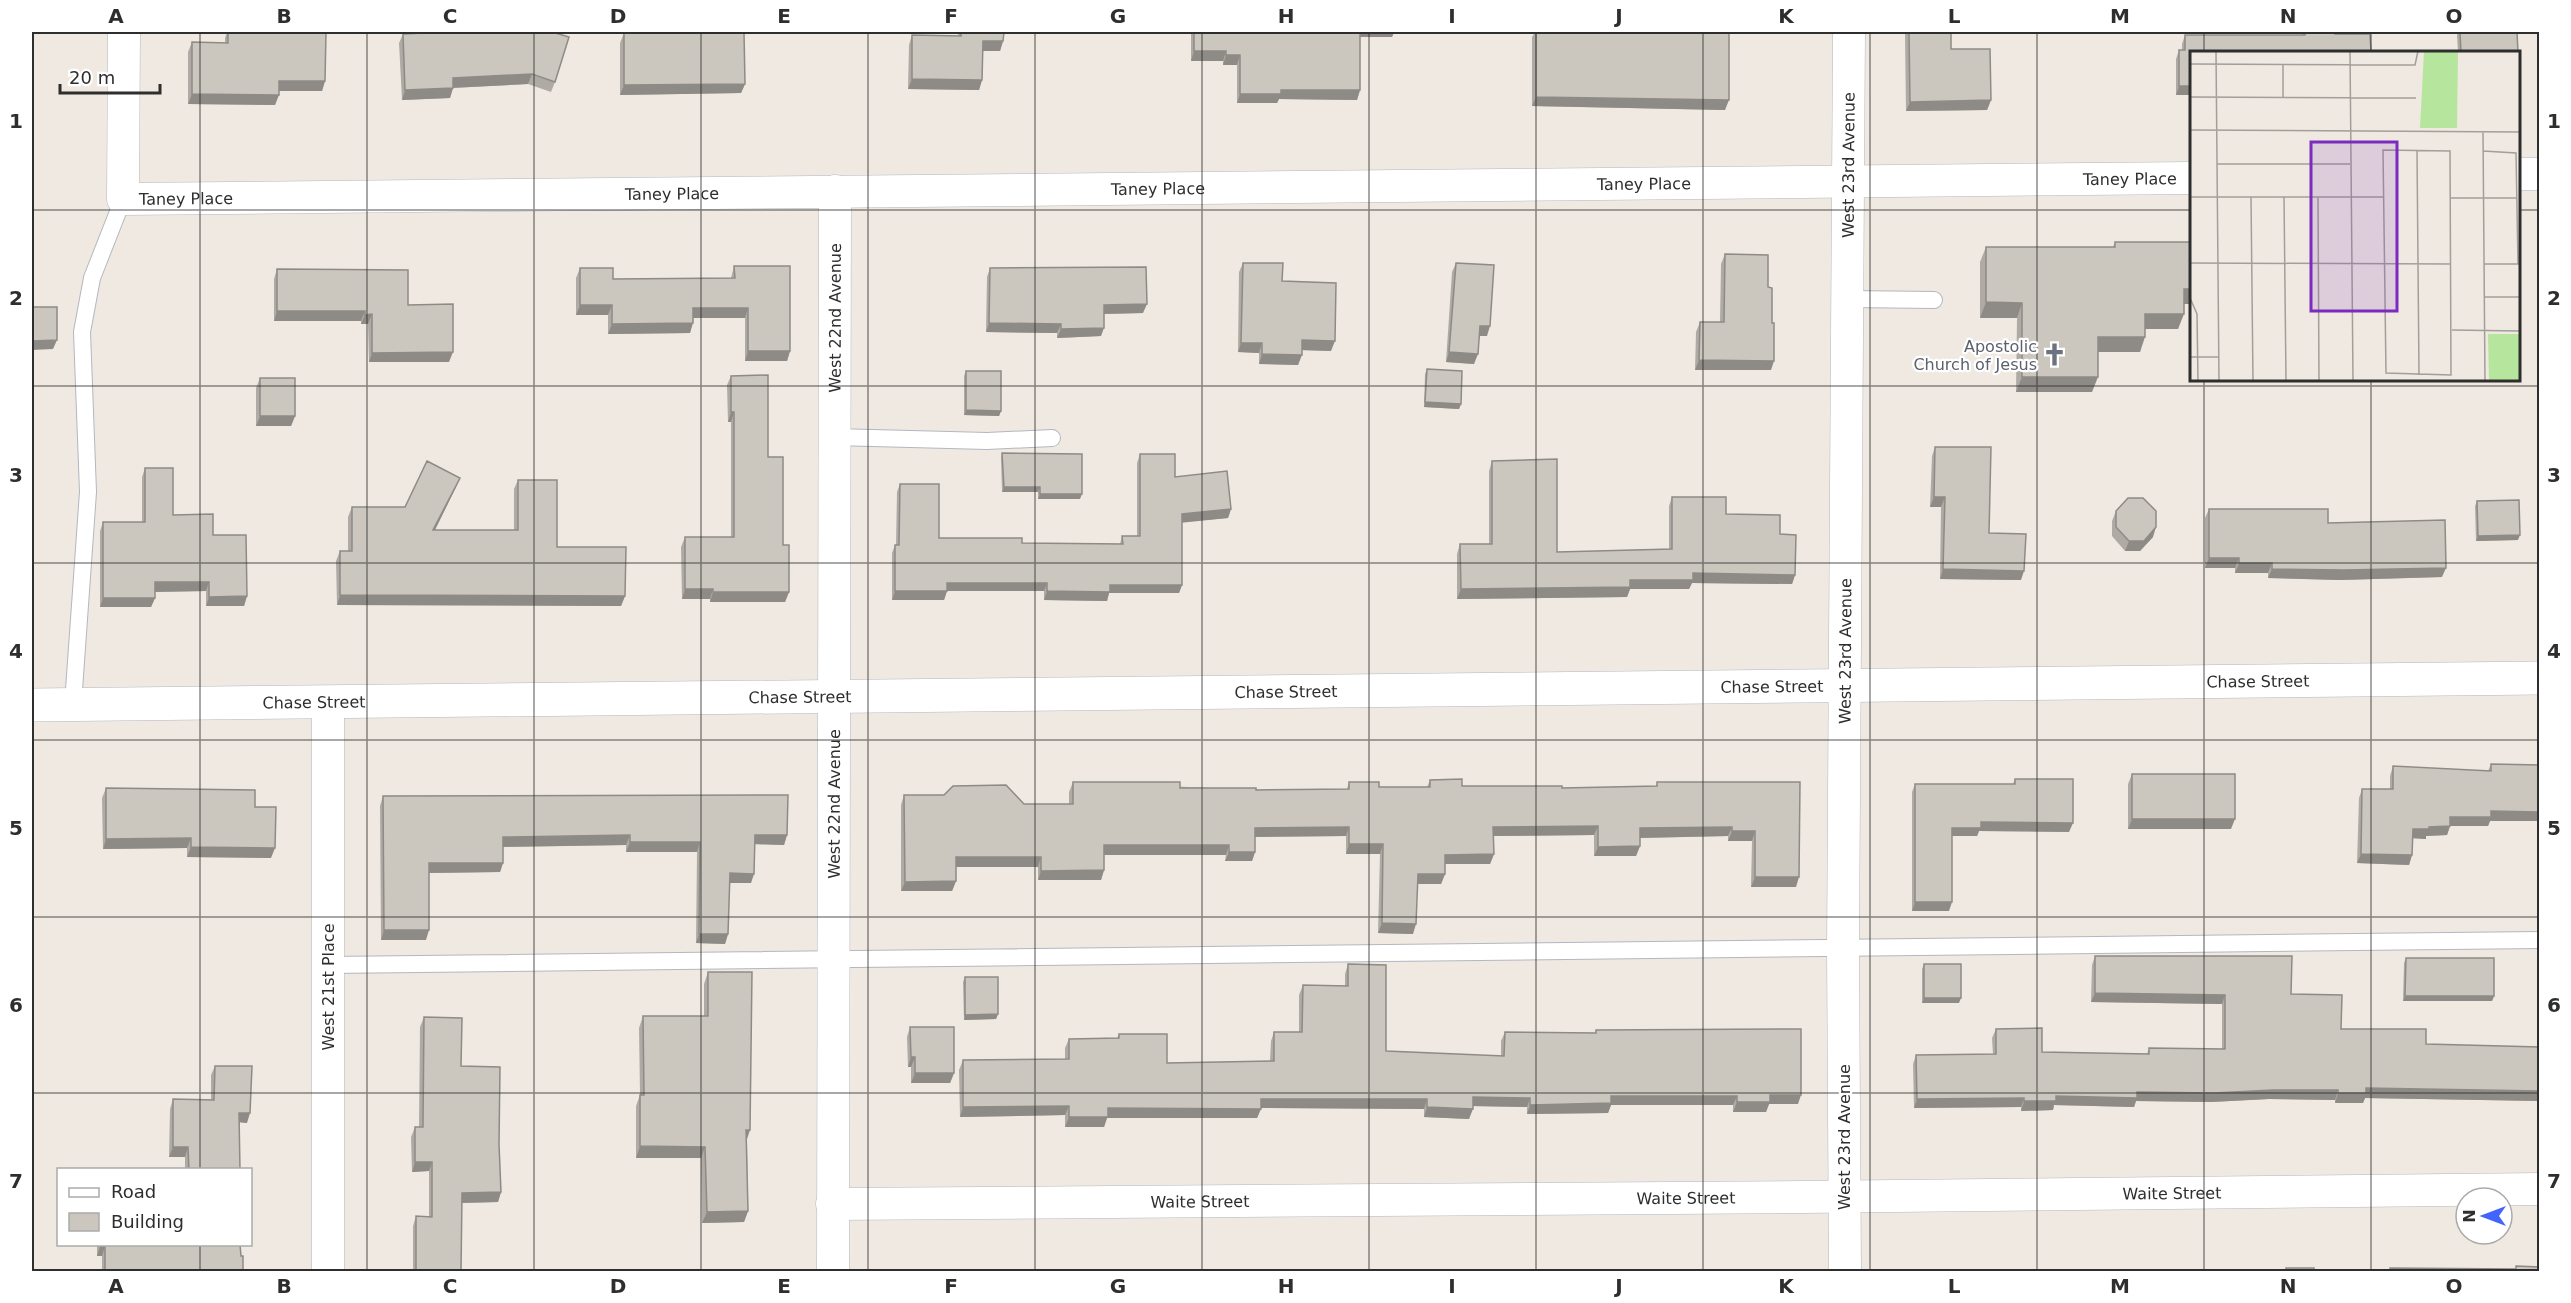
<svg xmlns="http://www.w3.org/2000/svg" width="2571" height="1303" font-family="'DejaVu Sans',sans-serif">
<rect width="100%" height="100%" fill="#efe9e1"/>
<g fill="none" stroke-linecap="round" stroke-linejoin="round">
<defs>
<path id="lane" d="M1848 299 1934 300
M834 437 987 441 1052 438
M73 704 88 492 82 332 92 278 123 199
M328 965 2540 940"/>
<g id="street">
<path id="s1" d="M124 32 123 199 2192 178"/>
<path d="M2518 174H2540"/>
<path d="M328 702V1272"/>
<path id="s2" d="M832 1204 1803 1197 2540 1189"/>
<path id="s3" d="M833 1272 835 191"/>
<path id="s4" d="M1845 1272 1843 948 1849 32"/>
</g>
<g id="secondary">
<path id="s5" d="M32 705 2540 678"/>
</g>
</defs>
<use href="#lane" stroke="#b4b7c1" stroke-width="18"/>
<use href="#street" stroke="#b4b7c1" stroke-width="33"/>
<use href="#secondary" stroke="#b4b7c1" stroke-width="34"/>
<use href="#lane" stroke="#fff" stroke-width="16"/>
<use href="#street" stroke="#fff" stroke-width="32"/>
<use href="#secondary" stroke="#fff" stroke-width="33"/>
</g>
<path fill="#afaba4" d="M227 32H326L325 81 322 91H279L275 105 188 104V52L192 42 225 43V38Z
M958 32H1004L1003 41 1000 51H983L982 80 979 90 908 89 909 45 912 35 958 36Z
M1191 32H1394L1392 37H1360V90L1357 100 1279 99 1277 103H1237V65H1223V61H1191Z
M1535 32H1729L1725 110 1532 106V37Z
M1906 32H1951V49L1991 100 1987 110 1906 111 1905 34Z
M2302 32H2335V34L2192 95H2176V59L2179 50H2182V44L2185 35H2302Z
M2459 32H2517L2518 52H2458L2457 35Z
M624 33 745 84 741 93 620 95V43Z
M403 34 555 82 551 92 528 84 453 88 450 98 402 100 399 43Z
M2115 242 2192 304H2184L2178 329H2145L2140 352H2098L2092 392H2016L2017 318H1980V262L1986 247H2113Z
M1725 254 1768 287 1771 370H1695L1696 332 1700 322H1720L1721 264Z
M1243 263 1282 281 1331 351 1302 350 1298 365 1259 364V353L1238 352 1239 272Z
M1456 263 1487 336H1479L1474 364 1446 362 1452 272Z
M734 266 790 351 787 361H745V318H693L690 333 608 334V315H576V278L580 268 613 279 731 278Z
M990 268 1143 313 1104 314 1101 336 1057 338V333L986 332 987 277Z
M277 269 408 305 449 362H369L368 324H361V321H274V279Z
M1427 369 1461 404 1459 409 1424 407 1425 374Z
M966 371 1001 411 999 416 964 415V376Z
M731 376 768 457 783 545 789 592 785 602H710V599H682L681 547 685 537H731V422H728L727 385Z
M260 378 295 416 291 426H256V388Z
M1935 447 1989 533 2021 580 1940 579 1941 507H1930L1932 456Z
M1002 453 1080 499H1038V492H1002L1001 458Z
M1140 454 1175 477 1231 509 1228 518 1182 522V585L1179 593H1109L1107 601 1044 600V591H947L944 600H892V553L895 545H896L897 492 900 484 939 538 1022 543 1120 544 1122 536H1137V463Z
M1492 461 1557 552 1669 549V506L1672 497 1726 514 1780 534 1795 575 1792 584 1692 583 1689 589H1630L1627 597 1457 599V554L1460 544H1489V471Z
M145 468 173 515 213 535 247 596 244 606H206V591L155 592V598L151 607H100V531L103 522H142V477Z
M460 478 456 487 435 530H514V489L518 480 557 547 625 596 621 606 337 605 336 561 340 551H348V517L352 507H405Z
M2477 501 2518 540 2476 541 2475 506Z
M2209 509 2328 523 2442 577 2340 580 2268 578V573H2235V568H2205V518Z
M2116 511 2153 537 2140 551H2125L2112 536V521Z
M2491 764 2539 821H2490L2488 826H2450L2447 835 2426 836V839L2413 838 2412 855 2409 865 2357 863 2359 798 2362 789H2390V776L2393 766 2488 771Z
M2132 774 2231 829H2128V784Z
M2015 779 2069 832 1979 831 1977 836H1952L1949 911H1912V792L1915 784H2013Z
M1430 780 1462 786 1562 788 1656 786 1657 782H1800L1796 887H1751L1752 841H1728V836L1640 838V846L1636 856H1594V835L1493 836 1494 854 1490 864H1445V874L1441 884H1418L1413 934 1378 933 1380 854H1346V836L1255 837V852L1252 861H1225L1226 855H1104V870L1101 880H1038V867H956V881L952 891H901V805L904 795 1024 804H1069V792L1073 782 1256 790 1347 789 1349 782 1379 787H1427Z
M106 788 255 807 271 858 187 857V848L103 849 102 798Z
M383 796 787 835 784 845 755 844 751 883H730L728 934 725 944 696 943 697 852H626V845L503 847V863L500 872 429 873 426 940H381L380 806Z
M2095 956 2291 994 2341 1029 2426 1044 2540 1047V1101L2365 1098 2363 1103H2335V1100L2269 1099 2211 1102 2136 1101 2134 1107 2054 1105 2053 1110 2021 1111V1107L1914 1108 1913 1064 1916 1055 1993 1054 1992 1038 1996 1029 2042 1052 2147 1054 2149 1048 2222 1049V1004L2091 1002 2092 965Z
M2406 958 2494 996 2492 1001H2403L2404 963Z
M1348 964 1386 1051 1501 1056V1041L1505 1032 1595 1033 1596 1030 1798 1104H1769L1766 1112H1733V1105H1611L1608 1113 1527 1114V1107L1473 1106 1469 1119 1424 1117V1109L1261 1108 1257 1118H1107L1104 1127H1065V1115L960 1117 959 1070 963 1060 1065 1059V1048L1069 1039 1117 1038 1119 1034 1167 1063 1270 1061 1271 1041 1274 1032H1299V995L1303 985 1345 986V974Z
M1924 964 1959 1003H1922V969Z
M708 972 747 1140 748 1211 744 1222 702 1223 701 1158H636V1106L640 1095 639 1028 643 1016H704V984Z
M965 977 998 1014 996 1019 964 1020 963 982Z
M424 1017 461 1066 499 1144 501 1192 498 1202 462 1203 461 1272H413V1226L416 1216 429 1217V1171L412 1172 411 1137 415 1127H419L420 1027Z
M910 1027 954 1073 950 1083H911V1067H908L907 1037Z
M215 1066 247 1123 240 1122V1170H185V1157H169L170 1109 173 1099 211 1100V1075Z
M97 1245H240L241 1256 243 1272H102V1256H97Z"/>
<path fill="#8e8b86" d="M1359 32H1394L1392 37H1357Z
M983 41H1003L1000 51H980Z
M1194 51H1226L1223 61H1191Z
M1226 55H1240L1237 65H1223Z
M532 74 528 84 449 88 453 78Z
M912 79 982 80 979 90 908 89Z
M279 81H325L322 91H275Z
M745 84 741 93 620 95 624 85Z
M2179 86H2192V95H2176Z
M453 88 450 98 402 100 405 90Z
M1281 90H1360L1357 100 1279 99 1277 103H1237L1240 94Z
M192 94 279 95 275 105 188 104Z
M1536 97 1729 100 1725 110 1532 106Z
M1991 100 1987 110 1906 111 1910 102Z
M2184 289H2192V304H2178Z
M1986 302 2022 303 2017 318H1980Z
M1147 304 1143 313 1101 314 1104 305Z
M580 305H612L608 315H576Z
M693 308H748L745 318H690Z
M277 311H365L361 321H274Z
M372 314 368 324H361L365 315Z
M2145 314H2184L2178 329H2140Z
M693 323 690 333 608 334 612 324Z
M989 323 1061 324 1057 333 986 332Z
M1480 326H1490L1487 336H1477Z
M1104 328 1101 336 1057 338 1061 329Z
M2098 337H2145L2140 352H2092Z
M57 340 53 349 32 350V341Z
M1302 340 1335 341 1331 351 1299 350Z
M1241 343H1262L1259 353 1238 352Z
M748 351H790L787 361H745Z
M453 352 449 362H369L372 353Z
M1449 352 1478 354 1474 364 1446 362Z
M1262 354 1302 355 1298 365 1259 364Z
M1699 360 1774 361 1771 370H1695Z
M2022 377H2098L2092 392H2016Z
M1425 402 1461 404 1459 409 1424 407Z
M966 410 1001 411 999 416 964 415Z
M731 412H734L731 422H728Z
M260 416H295L291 426H256Z
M460 478 456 487 430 540 433 530Z
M1004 487H1040L1038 492H1002Z
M1040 494H1082L1080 499H1038Z
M1934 497H1945L1941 507H1930Z
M1231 509 1228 518 1179 523 1182 514Z
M2156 527 2153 537 2140 551H2125L2129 541Z
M2520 535 2518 540 2476 541 2478 536Z
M2209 558H2239L2235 568H2205Z
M2239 563H2272L2268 573H2235Z
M2446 568 2442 577 2340 580 2268 578 2272 569Z
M1943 569 2024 571 2021 580 1940 579Z
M1693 573 1795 575 1792 584 1692 583 1689 589H1630L1627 597 1457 599 1461 589 1630 580Z
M155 582H209L206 591 151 592Z
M947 583H1047L1044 591H947L944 600H892L895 591Z
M1110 585H1182L1179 593H1109L1107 601 1044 600 1047 591Z
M685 589H713L710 599H682Z
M713 592H789L785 602H710Z
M340 595 625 596 621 606 337 605Z
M247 596 244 606H206L209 597Z
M103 598H155L151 607H100Z
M2491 811 2540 812V819L2539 821H2490L2488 826H2450L2447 835 2426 836V839L2409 838 2413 829 2429 827 2450 817Z
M2132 819H2235L2231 829H2128Z
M1981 822 2073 823 2069 832 1979 831 1977 836H1949L1952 828Z
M1598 826 1594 835 1490 836 1493 827Z
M1349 827 1346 836 1252 837 1255 828Z
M1732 827 1728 836 1636 838 1640 828Z
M1732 831H1755L1752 841H1728Z
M630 835 626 845 500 847 503 837Z
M755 835H787L784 845 752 844Z
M191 838 187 848 103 849 106 839Z
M630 842H700L697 852H626Z
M1349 844H1383L1380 854H1346Z
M1104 845H1229L1226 855H1101Z
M1640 846 1636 856H1594L1598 847Z
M191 847 275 848 271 858 187 857Z
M1229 852H1255L1252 861H1225Z
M1494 854 1490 864H1441L1445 855Z
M2361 854 2412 855 2409 865 2357 863Z
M956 857H1041L1038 867H952Z
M429 863H503L500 872 425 873Z
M1104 870 1101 880H1038L1041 871Z
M730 873 754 874 751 883H726Z
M1418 874H1445L1441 884H1415Z
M1755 877H1799L1796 887H1751Z
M956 881 952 891H901L905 882Z
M1915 902H1952L1949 911H1912Z
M1382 923 1416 924 1413 934 1378 933Z
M384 930H429L426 940H381Z
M699 934H728L725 944 696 943Z
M2095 993 2225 995 2222 1004 2091 1002Z
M2405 996H2494L2492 1001H2403Z
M1924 998H1961L1959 1003H1922Z
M998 1014 996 1019 964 1020 965 1015Z
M911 1057H915L911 1067H908Z
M915 1073H954L950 1083H911Z
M2366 1088 2540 1091V1101L2365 1098 2363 1103H2335L2338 1093Z
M2273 1090H2338L2335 1100 2269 1099 2211 1102 2136 1101 2134 1107 2054 1105 2053 1110 2021 1111 2024 1101 2056 1096 2137 1092Z
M1770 1095H1801L1798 1104H1769L1766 1112H1733L1737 1102Z
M1611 1096H1737L1733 1105H1611L1608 1113 1527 1114 1530 1105Z
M1473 1097 1530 1098 1527 1107 1470 1106Z
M2024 1098 2021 1107 1914 1108 1917 1099Z
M1261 1099H1427L1424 1109 1257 1108Z
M1069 1106 1065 1115 960 1117 963 1107Z
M1427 1107 1473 1109 1469 1119 1424 1117Z
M1108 1108 1261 1109 1257 1118H1107L1104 1127H1065L1069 1117Z
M239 1113H250L247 1123 236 1122Z
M746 1130H750L746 1142Z
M640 1146 705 1147 701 1158H636Z
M173 1147H188L185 1157H169Z
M415 1162H432L429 1171 412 1172Z
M501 1192 498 1202 458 1203 462 1193Z
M748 1211 744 1222 702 1223 707 1212Z
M100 1246H105L102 1256H97Z"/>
<path fill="#cbc7bf" stroke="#8e8b86" stroke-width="1.5" d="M228 32H326L325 81H279V95L192 94V42L228 43Z
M444 32H552L569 37 555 82 532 74 453 78V88L405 90 403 34Z
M744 32 745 84 624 85V33Z
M961 32H1004L1003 41H983L982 80 912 79V35L961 36Z
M1194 32H1360V90H1281V94H1240V55H1226V51H1194Z
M1536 32H1729V100L1536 97Z
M1909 32H1951V49H1990L1991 100 1910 102Z
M2305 32H2335V34H2370L2371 52H2192V86H2179V50H2185V35H2305Z
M2460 32H2517L2518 52H2461Z
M2115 242H2192V289H2184V314H2145V337H2098V377H2022V303L1986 302V247H2115Z
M1725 254 1768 255V287L1772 288V323H1774V361L1699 360 1700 322H1724Z
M1243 263H1283L1282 281 1336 283 1335 341 1302 340V355L1262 354V343H1241Z
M1456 263 1494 265 1490 326H1480L1478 354 1449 352Z
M734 266H790V351H748V308H693V323L612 324V305H580V268H613V279L735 278Z
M1146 267 1147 304 1104 305V328L1061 329V324L989 323 990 268Z
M277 269 408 270V305L453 304V352L372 353V314L365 315V311H277Z
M32 307H57V340L32 341Z
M1427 369 1462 371 1461 404 1425 402Z
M966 371H1001V411L966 410Z
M768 375V457H783V545H789V592H713V589H685V537H734V412H731V376Z
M260 378H295V416H260Z
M1935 447H1991L1989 533 2026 534 2024 571 1943 569 1945 497H1934Z
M1002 453 1082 454V494H1040V487H1004Z
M1140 454H1175V477L1227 471 1231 509 1182 514V585H1110V592L1047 591V583H947V591H895V545H899L900 484H939V538H1022V543L1123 544 1122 536H1140Z
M1557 459V552L1672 549V497H1726V514L1780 515V534L1796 535 1795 575 1693 573V580H1630V587L1461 589 1460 544H1492V461Z
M427 461 460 478 433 530H518V480H557V547H626L625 596 340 595V551H352V507H405Z
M145 468H173V515L213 514V535H246L247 596 209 597V582H155V598H103V522H145Z
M2128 498H2143L2156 511V527L2144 541H2129L2116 527V511Z
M2519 500 2520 535 2478 536 2477 501Z
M2209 509H2328V523L2445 520 2446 568 2344 570 2272 569V563H2239V558H2209Z
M2491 764 2540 765V812L2491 811V817H2450V826L2429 827V829H2413L2412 855 2361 854 2362 789H2393V766L2491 771Z
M2132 774H2235V819H2132Z
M1462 779V786H1562V788L1657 786V782H1800L1799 877H1755V831H1732V827L1640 828V846L1598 847V826L1493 827 1494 854 1445 855V874H1418L1416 924 1382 923 1383 844H1349V827L1255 828V852H1229V845H1104V870L1041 871V857H956V881L905 882 904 795H944L953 786 1006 785 1024 804H1073V782H1180V788H1256V790L1349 789V782H1379V787H1430V780Z
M2015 779H2073V823L1981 822V828H1952V902H1915V784H2015Z
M106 788 255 790V807H276L275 848 191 847V838L106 839Z
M788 795 787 835H755L754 874 730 873 728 934H699L700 842H630V835L503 837V863H429V930H384L383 796Z
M2095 956H2292L2291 994 2342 995 2341 1029H2426V1044L2540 1047V1091L2366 1088V1093H2338V1090H2273L2214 1093 2137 1092V1098L2056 1096V1101H2024V1098L1917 1099 1916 1055 1996 1054V1029L2042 1028V1052L2149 1054V1048L2225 1049V995L2095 993Z
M2406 958H2494V996H2405Z
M1348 964 1386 965V1051L1504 1056 1505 1032 1596 1033V1030L1801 1029V1095H1770V1102H1737V1096H1611V1103L1530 1105V1098L1473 1097V1109L1427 1107V1099H1261V1109L1108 1108V1117H1069V1106L963 1107V1060L1069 1059V1039L1119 1038V1034H1167V1063L1274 1061V1032H1302L1303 985 1348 986Z
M1924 964H1961V998H1924Z
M708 972H752L750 1130H746L748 1211 707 1212 705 1147 640 1146V1095H644L643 1016H708Z
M965 977H998V1014L965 1015Z
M424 1017 462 1018 461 1066 500 1067 499 1144 501 1192 462 1193 461 1272H416V1216L432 1217V1162H415V1127H423Z
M910 1027H954V1073H915V1057H911Z
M215 1066H252L250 1113H239L240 1170H189L188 1147H173V1099L214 1100Z
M100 1245H240L241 1256H243V1272H105V1246H100Z
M2516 1266 2540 1267V1272H2286V1268H2314V1271H2390V1268L2516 1269Z
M1192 1270 1238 1271V1272H1192Z
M2170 1271H2198V1272H2170Z"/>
<path fill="none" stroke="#2e2e2e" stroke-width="1.5" stroke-opacity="0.55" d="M200 32V1170M367 32V1272M534 32V1272M701 32V1272M868 32V1272M1035 32V1272M1202 32V1272M1369 32V1272M1536 32V1272M1703 32V1272M1870 32V1272M2037 32V1272M2204 32V52M2371 32V52M32 210H2192M2518 210H2540M2204 380V1272M2371 380V1272M32 386H2540M32 563H2540M32 740H2540M32 917H2540M32 1093H2540M200 1244V1272"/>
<defs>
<symbol id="church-bare" viewBox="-9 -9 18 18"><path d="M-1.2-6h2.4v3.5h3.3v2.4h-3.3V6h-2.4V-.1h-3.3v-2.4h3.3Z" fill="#6b7280" stroke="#fff" stroke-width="2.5" paint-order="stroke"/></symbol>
</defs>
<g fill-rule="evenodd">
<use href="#church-bare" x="2038" y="338" width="33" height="33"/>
</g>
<g text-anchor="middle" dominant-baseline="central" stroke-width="4.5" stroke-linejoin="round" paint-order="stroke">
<g font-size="16" fill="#2e2e2e" stroke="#fff">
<text stroke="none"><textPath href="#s4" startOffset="1107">West 23rd Avenue</textPath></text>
<text stroke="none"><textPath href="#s1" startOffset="2174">Taney Place</textPath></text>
<text stroke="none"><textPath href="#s1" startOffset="1688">Taney Place</textPath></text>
<text stroke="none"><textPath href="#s1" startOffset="1202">Taney Place</textPath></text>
<text stroke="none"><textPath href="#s1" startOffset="716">Taney Place</textPath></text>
<text stroke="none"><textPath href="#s1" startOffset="230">Taney Place</textPath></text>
<text stroke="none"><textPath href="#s3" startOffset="954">West 22nd Avenue</textPath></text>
<text stroke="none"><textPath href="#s4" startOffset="621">West 23rd Avenue</textPath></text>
<text stroke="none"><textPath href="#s5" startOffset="2226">Chase Street</textPath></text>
<text stroke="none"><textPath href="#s5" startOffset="1740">Chase Street</textPath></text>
<text stroke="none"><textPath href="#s5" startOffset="1254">Chase Street</textPath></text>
<text stroke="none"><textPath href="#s5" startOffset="768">Chase Street</textPath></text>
<text stroke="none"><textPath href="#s5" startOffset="282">Chase Street</textPath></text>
<text stroke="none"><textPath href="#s3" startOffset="468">West 22nd Avenue</textPath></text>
<text transform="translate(328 987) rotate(-90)">West 21st Place</text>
<text transform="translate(1844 1137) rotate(-90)">West 23rd Avenue</text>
<text stroke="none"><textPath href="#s2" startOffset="1340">Waite Street</textPath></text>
<text stroke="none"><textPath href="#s2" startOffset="854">Waite Street</textPath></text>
<text stroke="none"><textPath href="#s2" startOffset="368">Waite Street</textPath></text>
</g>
<g font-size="16" fill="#5b616d" stroke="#fff" text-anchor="end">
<text x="2037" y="346">Apostolic<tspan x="2037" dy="18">Church of Jesus</tspan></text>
</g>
</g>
<g transform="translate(2190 51)">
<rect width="330" height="330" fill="#efe9e1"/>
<path d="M234 0H268L267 77H230ZM298 283H330V330H299Z" fill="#b6e59e"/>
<path fill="none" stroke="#a29e99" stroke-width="1.5" d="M26 0 29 330M160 0 163 330M0 13 225 14 228 0M93 13V46M0 46 226 47M0 79 330 81M293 81 295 330M193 99 260 100 261 324 196 322ZM227 100 229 324M293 100 326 102 328 213M27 113H160M0 146H194M61 146 63 330M94 146 96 330M128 146 129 330M260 147H327M0 212 261 213M294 213H329M295 246H330M0 247 7 263 8 330M262 279 330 280M0 306H29"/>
<path fill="#7b2cbf" fill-opacity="0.15" stroke="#7b2cbf" stroke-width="3" d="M121 91H207V260H121Z"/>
<rect width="330" height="330" fill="none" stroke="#2e2e2e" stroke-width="3"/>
</g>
<rect width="2571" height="1303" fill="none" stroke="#ffffff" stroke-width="66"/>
<rect x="57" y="1168" width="195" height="78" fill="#ffffff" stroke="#ababab" stroke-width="1.5"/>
<rect x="69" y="1188" width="30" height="9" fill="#ffffff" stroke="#ababab" stroke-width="1.5"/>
<text x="111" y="1198" font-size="18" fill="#2e2e2e">Road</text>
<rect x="69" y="1213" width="30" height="18" fill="#cbc7bf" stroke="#ababab" stroke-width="1.5"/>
<text x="111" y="1228" font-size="18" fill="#2e2e2e">Building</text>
<g transform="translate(2484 1216) rotate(270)"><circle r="28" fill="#ffffff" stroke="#ababab" stroke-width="1.5"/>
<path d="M0-4.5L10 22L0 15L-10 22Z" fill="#4264fb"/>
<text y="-9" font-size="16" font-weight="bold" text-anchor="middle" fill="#2e2e2e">N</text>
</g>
<path d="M60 84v9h100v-9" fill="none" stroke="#2e2e2e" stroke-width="3"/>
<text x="69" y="84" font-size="18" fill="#2e2e2e" stroke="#ffffff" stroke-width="4.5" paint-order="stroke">20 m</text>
<rect x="33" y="33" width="2505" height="1237" fill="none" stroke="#2e2e2e" stroke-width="2"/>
<g font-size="20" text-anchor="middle" font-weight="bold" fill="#2e2e2e">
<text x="116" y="23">A</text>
<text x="284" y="23">B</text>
<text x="450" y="23">C</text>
<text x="618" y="23">D</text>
<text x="784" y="23">E</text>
<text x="951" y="23">F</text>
<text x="1118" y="23">G</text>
<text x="1286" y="23">H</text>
<text x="1452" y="23">I</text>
<text x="1619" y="23">J</text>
<text x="1786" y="23">K</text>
<text x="1954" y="23">L</text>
<text x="2120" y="23">M</text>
<text x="2288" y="23">N</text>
<text x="2454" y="23">O</text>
<text x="16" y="128">1</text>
<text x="2554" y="128">1</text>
<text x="16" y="305">2</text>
<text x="2554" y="305">2</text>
<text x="16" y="482">3</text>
<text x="2554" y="482">3</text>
<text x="16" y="658">4</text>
<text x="2554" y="658">4</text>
<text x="16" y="835">5</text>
<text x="2554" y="835">5</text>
<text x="16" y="1012">6</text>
<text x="2554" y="1012">6</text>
<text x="16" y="1188">7</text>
<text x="2554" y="1188">7</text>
<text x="116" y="1293">A</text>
<text x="284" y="1293">B</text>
<text x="450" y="1293">C</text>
<text x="618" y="1293">D</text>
<text x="784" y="1293">E</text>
<text x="951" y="1293">F</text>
<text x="1118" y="1293">G</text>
<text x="1286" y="1293">H</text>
<text x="1452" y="1293">I</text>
<text x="1619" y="1293">J</text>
<text x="1786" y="1293">K</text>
<text x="1954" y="1293">L</text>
<text x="2120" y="1293">M</text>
<text x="2288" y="1293">N</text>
<text x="2454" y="1293">O</text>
</g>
</svg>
